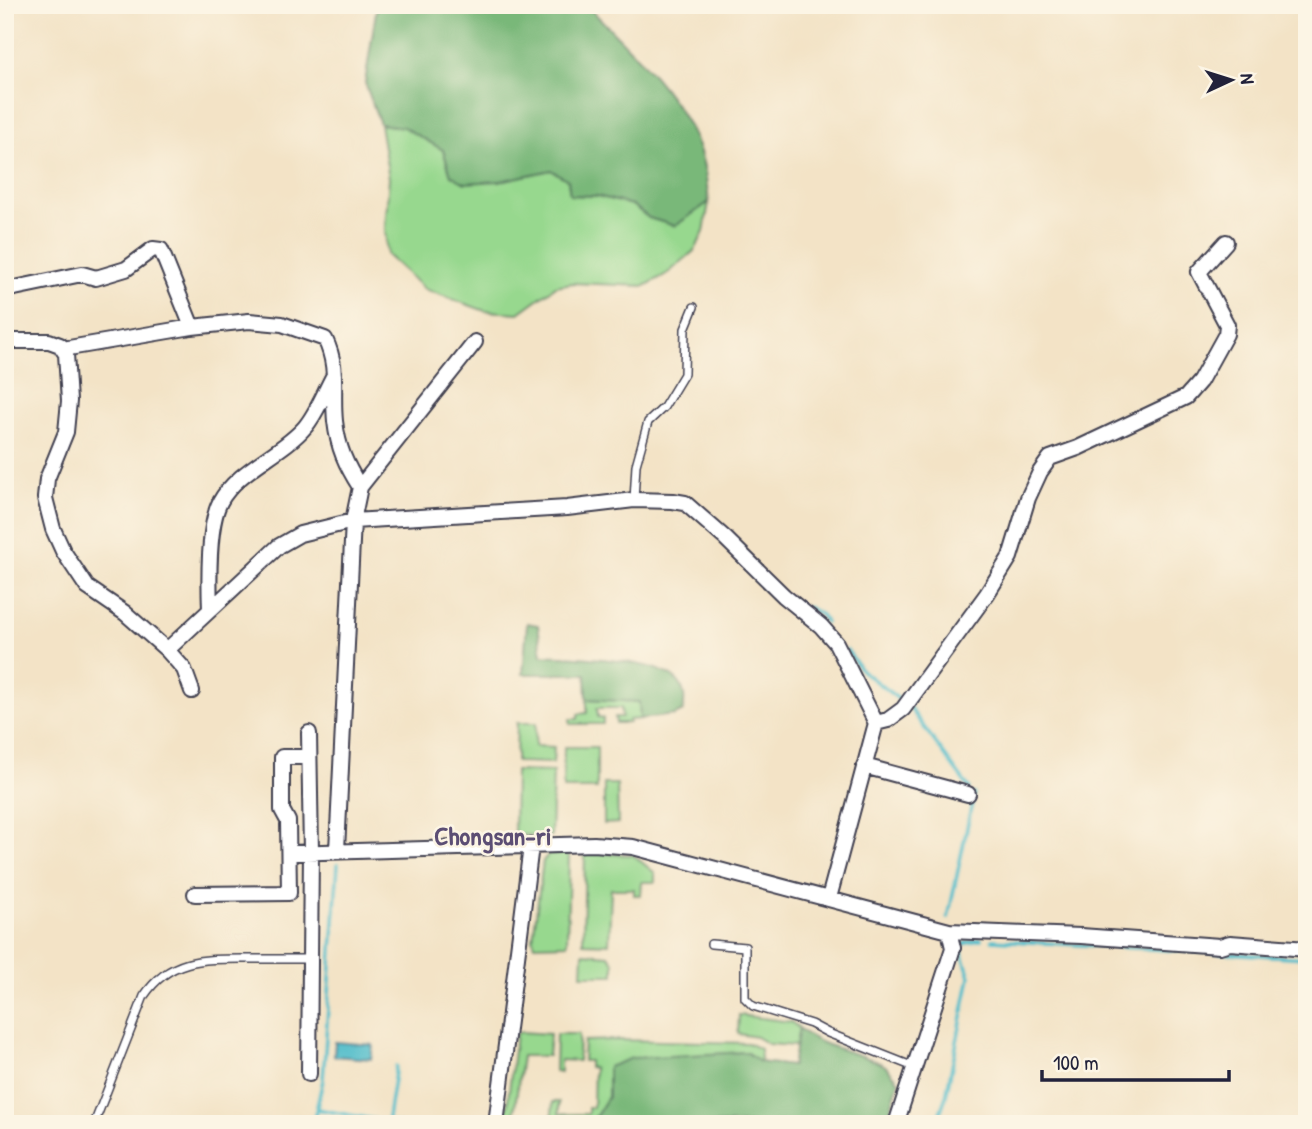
<svg xmlns="http://www.w3.org/2000/svg" width="1312" height="1129" font-family="'Patrick Hand',sans-serif">
<rect width="100%" height="100%" fill="#fcf5e5"/>
<filter id="ink" filterUnits="userSpaceOnUse"><feTurbulence type="fractalNoise" baseFrequency=".0143" numOctaves="2"/><feDisplacementMap in="SourceGraphic" scale="14" xChannelSelector="R" yChannelSelector="G"/><feConvolveMatrix kernelMatrix="1 2 1 2 8 2 1 2 1" color-interpolation-filters="sRGB"/></filter>
<filter id="wash" filterUnits="userSpaceOnUse"><feTurbulence type="fractalNoise" baseFrequency=".00686" numOctaves="4" result="noise"/><feDisplacementMap in="SourceGraphic" scale="28" xChannelSelector="R" yChannelSelector="G"/><feGaussianBlur stdDeviation="1.57" result="paint"/><feColorMatrix in="noise" values="0 0 0 0 0 0 0 0 0 0 0 0 0 0 0 0 0 1.4 0 .05"/><feComposite in="paint" operator="in"/></filter>
<g filter="url(#wash)">
<rect width="100%" height="100%" fill="#f3e3c6"/>
<path fill="#97d88e" stroke="#5c7d64" stroke-width="2" d="M380 124 403 127 443 150 451 175 500 181 551 170 568 180 570 195 597 196 632 205 649 218 675 226 709 202 704 232 695 250 667 274 645 286 572 283 556 286 519 313 485 311 424 289 387 255 385 228 389 178Z
M587 699 640 702V719L629 720V723H616L615 717H622L621 708H597L598 717 603 718V724H570V719H578V714L587 713Z
M517 723H536L535 746 554 747 553 763 516 762Z
M564 747H597V789H563Z
M515 771 553 772 551 836 514 835Z
M604 784H617L618 823 604 824Z
M569 853 567 944 535 945 533 939 543 861 548 855Z
M585 853 633 855 655 873V882H642L641 895H634V889H611L609 944 583 943Z
M583 953 609 955 614 963V975H582Z
M739 1015 791 1022 799 1028 796 1046 768 1044 756 1037 738 1034Z
M520 1032 550 1034 548 1056H522L514 1114 545 1116V1124H505L516 1034Z
M556 1034H579L578 1061 560 1060V1072L555 1071Z
M617 1040 748 1043 760 1049V1062L745 1052 700 1055 608 1067V1097L591 1124H551L553 1102H559V1114H588V1108H593L594 1068 589 1067V1061H583L584 1041Z"/>
<path fill="#79b879" stroke="#4e6d5a" stroke-width="2" d="M377 5H586C626 44 688 103 702 159 706 172 707 187 709 202L675 226 649 218 632 205 597 196 570 195 568 180 551 170 500 181 465 183 451 175 443 150 403 127 380 124 365 83Z
M527 623 538 625 542 655C572 657 662 658 680 684 685 692 685 702 683 711L675 715 640 719 639 702 587 699 586 674H523Z
M799 1028C822 1050 857 1050 884 1065 890 1069 894 1076 899 1081L886 1124H591L608 1097V1067L632 1058 746 1052 760 1062 792 1066Z"/>
<path fill="#51bdcb" stroke="#3a7083" stroke-width="2" d="M335 1042 373 1045 371 1059 334 1056Z"/>
<g fill="none" stroke-linecap="round" stroke-linejoin="round">
<path stroke="#51bdcb" stroke-width="3.5" d="M808 607 821 615 826 622
M847 650 861 670 901 701
M909 707 969 788
M948 918 974 794
M992 940 1307 958
M960 945 981 939
M317 1109 399 1124
M313 1124 323 1080 338 864
M387 1124 396 1066
M936 1124 946 1096 970 977 959 943"/>
</g>
</g>
<g filter="url(#ink)">
<g fill="none" stroke-linecap="round" stroke-linejoin="round">
<defs>
<path id="service" d="M634 500 636 465 648 422 664 407 684 374 685 329 694 307
M711 944 745 947V998L753 1006 811 1024 828 1033 914 1067
M94 1124 144 996C169 959 201 959 242 959 264 959 286 959 309 959"/>
<path id="minor" d="M5 290 82 274 96 278 126 269 153 249 161 250 192 327
M5 341H49L60 345 66 354 69 401 66 432 47 479 45 498 53 529 63 551 87 587 125 613 167 650 184 669 192 691
M63 349 192 327 249 321 282 324 325 339C339 367 332 391 335 421 338 448 346 465 360 487
M210 610C209 584 208 525 220 502 237 470 282 454 305 427 317 413 325 391 334 375
M167 650 279 546 300 534 353 521 567 508 634 500 673 501 685 503 725 538 784 596 821 626 836 643 876 723 888 720 903 709 987 594 1010 557 1028 498 1040 472 1050 458 1078 448 1186 397 1200 381 1226 334 1227 325 1199 272 1226 242
M864 766 968 794
M337 850 353 521 360 487 475 342
M289 853 594 844 633 847 949 931 1081 936 1220 946 1230 943 1307 949
M195 894 289 893 288 821 282 810V757H309
M829 898 876 723
M309 1074 311 852 309 733
M496 1124 531 846
M896 1124 953 948 949 931"/>
</defs>
<use href="#service" stroke="#413f50" stroke-width="10"/>
<use href="#minor" stroke="#413f50" stroke-width="18"/>
<use href="#service" stroke="#fff" stroke-width="7"/>
<use href="#minor" stroke="#fff" stroke-width="14"/>
</g>
</g>
<g text-anchor="middle" dominant-baseline="central" stroke-width="5" stroke-linejoin="round" paint-order="stroke">
<g font-size="26" font-weight="bold" fill="#5c4e74" stroke="#fcf5e5">
<text x="493" y="835">Chongsan-ri</text>
</g>
</g>
<rect width="1312" height="1129" fill="none" stroke="#fcf5e5" stroke-width="28"/>
<g transform="translate(1231 80) rotate(86)" stroke="#fcf5e5" stroke-width="5" paint-order="stroke">
<path d="M0-5L12 26L0 18L-12 26Z" fill="#22223b"/>
<text y="-10" font-size="19" font-weight="bold" text-anchor="middle" fill="#22223b">N</text>
</g>
<path d="M1042 1070v10h187v-10" fill="none" stroke="#22223b" stroke-width="3.5"/>
<text x="1053" y="1070" font-size="21" fill="#22223b" stroke="#fcf5e5" stroke-width="5" paint-order="stroke">100 m</text>
</svg>
